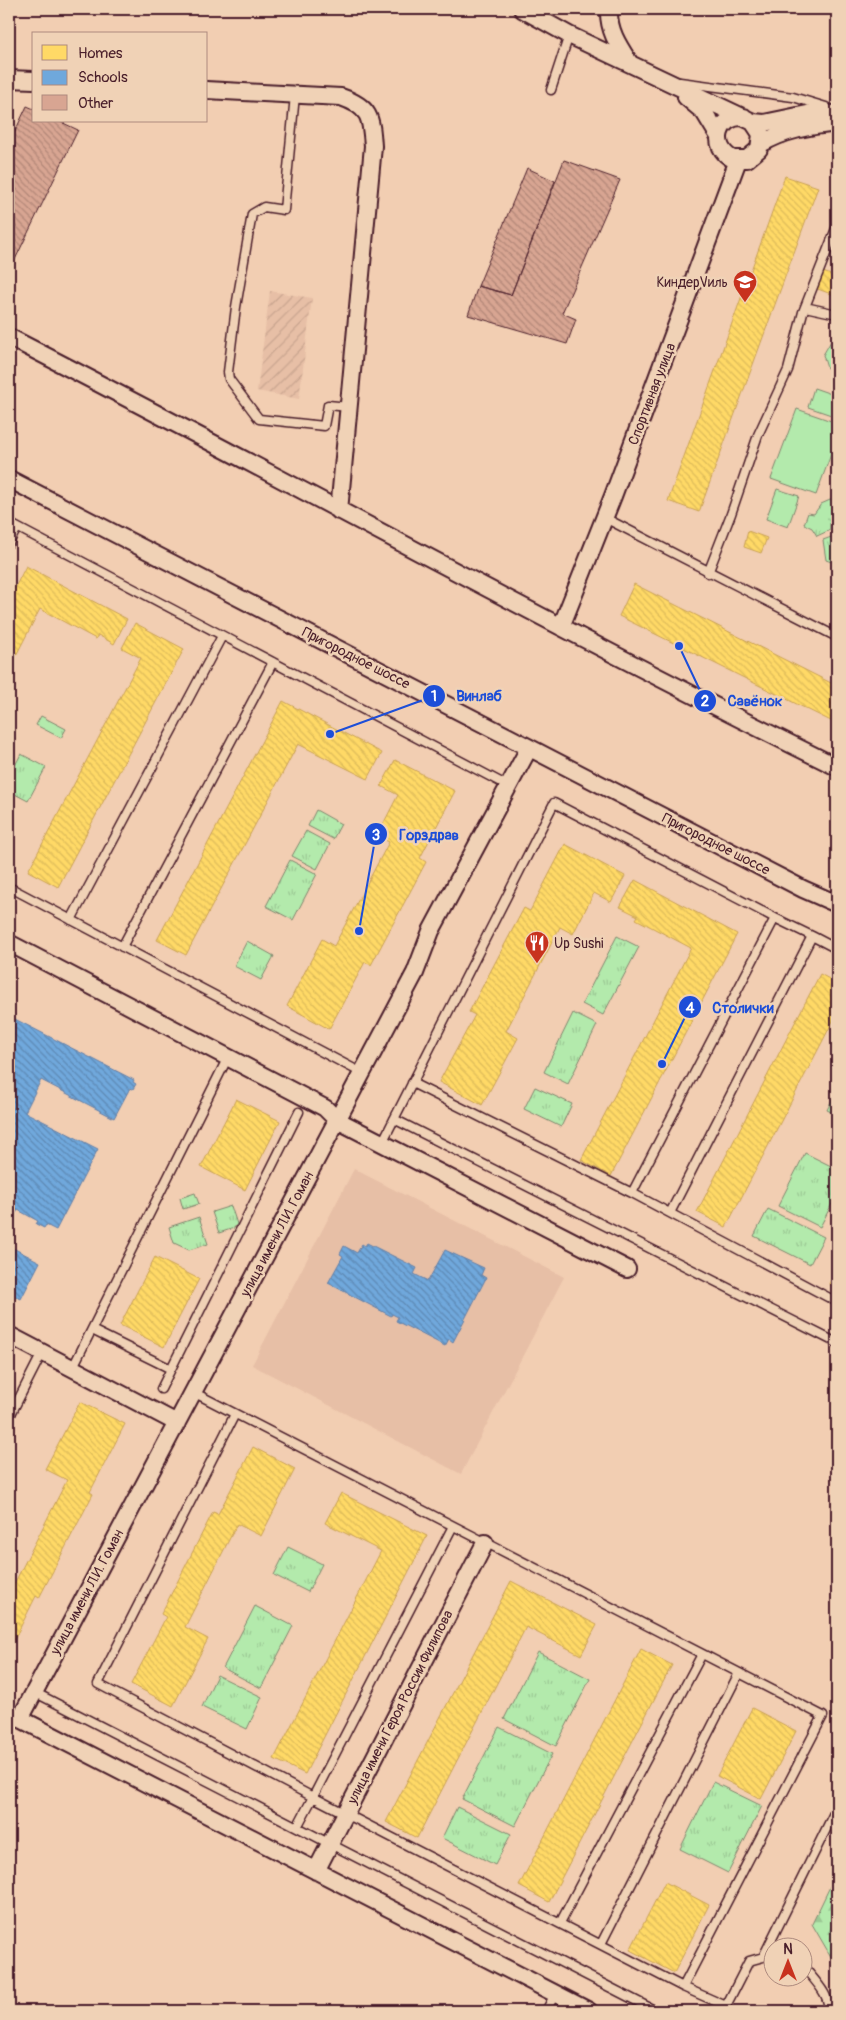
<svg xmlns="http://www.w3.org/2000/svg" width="846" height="2020" font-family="Pangolin,sans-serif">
<defs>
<pattern id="industrial-furrows" width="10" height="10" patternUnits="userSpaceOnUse" patternTransform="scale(1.25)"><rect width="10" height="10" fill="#e7bfa6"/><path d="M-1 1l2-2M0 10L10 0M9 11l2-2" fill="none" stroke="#c8a48f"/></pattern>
<pattern id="forest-firs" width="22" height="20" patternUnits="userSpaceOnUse" patternTransform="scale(1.25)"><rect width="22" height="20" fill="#b3eaac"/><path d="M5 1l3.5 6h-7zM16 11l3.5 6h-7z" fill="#9bc894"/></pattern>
<pattern id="park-tufts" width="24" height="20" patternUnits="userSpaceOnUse" patternTransform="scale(1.25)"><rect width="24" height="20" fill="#b3eaac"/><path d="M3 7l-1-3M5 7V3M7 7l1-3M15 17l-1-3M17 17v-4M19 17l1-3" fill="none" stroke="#9bc894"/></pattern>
<pattern id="homes-back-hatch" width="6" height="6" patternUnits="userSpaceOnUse" patternTransform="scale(1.25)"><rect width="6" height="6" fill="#ffd966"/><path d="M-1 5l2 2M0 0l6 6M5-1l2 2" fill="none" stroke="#dcba59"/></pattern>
<pattern id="schools-back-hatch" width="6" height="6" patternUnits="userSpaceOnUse" patternTransform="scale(1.25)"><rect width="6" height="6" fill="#6fa8dc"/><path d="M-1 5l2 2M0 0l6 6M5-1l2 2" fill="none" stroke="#5d88b3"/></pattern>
<pattern id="building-back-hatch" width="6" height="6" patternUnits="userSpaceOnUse" patternTransform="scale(1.25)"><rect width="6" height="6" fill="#d8a592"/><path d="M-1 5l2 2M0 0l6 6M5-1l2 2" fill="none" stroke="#b18677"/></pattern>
</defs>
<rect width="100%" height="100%" fill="#f2ceb2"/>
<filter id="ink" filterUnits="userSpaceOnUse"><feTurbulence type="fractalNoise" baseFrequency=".02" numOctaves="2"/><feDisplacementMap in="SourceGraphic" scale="10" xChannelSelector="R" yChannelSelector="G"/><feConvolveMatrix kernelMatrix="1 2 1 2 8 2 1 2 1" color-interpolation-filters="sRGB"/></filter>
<g filter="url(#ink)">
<path fill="#e7bfa6" d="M354 1169 564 1277 461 1474 252 1365Z"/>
<path fill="url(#industrial-furrows)" d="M270 291 312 298 299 399 257 391Z"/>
<path fill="url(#forest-firs)" stroke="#7e846c" d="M837 1872V1967L812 1924Z"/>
<path fill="url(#park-tufts)" stroke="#7e846c" d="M837 338V374L827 368 823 355 831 341Z
M837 497V519L830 523V530L817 536 812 528 804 524 808 513 814 514 821 504Z
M837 535V564L826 560 823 540Z
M41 716 66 729 61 738 36 725Z
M21 754 46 767 28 801 9 791V777Z
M316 810 341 824 333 839 308 826Z
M306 831 330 844 317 869 292 856Z
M290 860 317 874 293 920 266 906Z
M617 936 639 947 603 1015 582 1004Z
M247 941 274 956 261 980 234 966Z
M573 1013 597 1025 568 1084 544 1072Z
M535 1087 572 1104 561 1127 524 1109Z
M837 1090V1115L827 1110Z
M805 1153 837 1169V1194L820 1227 778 1206Z
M195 1193 199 1204 183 1209 180 1198Z
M231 1206 237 1224 234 1228 219 1233 212 1212Z
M768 1209 824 1237 810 1264 754 1236Z
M199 1217 208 1244 189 1250 174 1243 169 1227Z
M288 1547 322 1564 308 1592 274 1575Z
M255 1606 293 1626 261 1688 223 1668Z
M538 1652 590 1679 556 1746 504 1719Z
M217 1675 262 1697 247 1729 202 1707Z
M499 1727 552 1754 515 1826 462 1799Z
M713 1782 762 1806 728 1873 680 1849Z
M457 1807 511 1834 495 1865 442 1838Z"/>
<path fill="#b3eaac" stroke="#7e846c" d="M814 388 837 396V417L808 407Z
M797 409 837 423V438L816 495 771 479Z
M777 489 799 496 788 527 766 519Z"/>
<path fill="url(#homes-back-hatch)" stroke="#c9a154" d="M785 176 818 187 699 512 668 501Z
M820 271 837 277 834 295 815 288Z
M748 531 767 538 761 553 744 547Z
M26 566 127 619 114 644 98 635 96 639 40 609 9 669V599Z
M634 584 837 686V724L619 616Z
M135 623 184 649 58 887 28 871 141 658 122 648Z
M283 701 382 753 368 779 298 744 186 955 157 940Z
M395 760 455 791 420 858 426 862 371 965 365 962 329 1029 287 1006 322 939 334 946 389 842 377 836 398 795 381 786Z
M565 844 625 876 611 902 594 893 573 934 560 927 506 1031 518 1038 482 1105 439 1082 475 1015 469 1012 524 908 530 911Z
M635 880 737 934 611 1176 581 1160 691 948 636 919 638 916 620 907Z
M820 974 837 983V1023L833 1021 726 1227 697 1212Z
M236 1099 280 1121 245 1190 201 1167Z
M155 1257 199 1279 164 1347 120 1325Z
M837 1268V1288L829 1284Z
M80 1402 125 1424 90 1492 93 1494 39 1598 36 1596 9 1650V1582L14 1584 67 1480 45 1469Z
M253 1447 295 1469 261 1536 237 1524 185 1627 208 1639 173 1706 131 1684 166 1617 161 1614 213 1512 218 1514Z
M341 1493 427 1536 305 1774 274 1759 381 1551 325 1523Z
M511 1581 597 1625 581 1655 526 1627 417 1838 386 1822Z
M641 1649 672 1665 549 1902 519 1886Z
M752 1708 796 1731 761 1799 717 1776Z
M665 1882 709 1905 674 1973 630 1950Z"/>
<path fill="url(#schools-back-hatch)" stroke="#647fa7" d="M9 1016 134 1080 133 1082 136 1084 133 1089 130 1088 114 1118 41 1080 25 1112 98 1149 56 1230 46 1225 44 1228 36 1224 38 1221 18 1210 16 1213 10 1210 9 1068 11 1064 9 1063Z
M367 1243 417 1268 414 1274 428 1281 445 1250 484 1268 481 1275 486 1278 453 1342 449 1339 445 1346 396 1321 398 1317 392 1314 391 1316 328 1283 343 1256 340 1254 344 1246 357 1253 362 1244 365 1246Z
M9 1246 40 1262 21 1299 9 1293Z"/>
<path fill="url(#building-back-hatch)" stroke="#4a1f2b" d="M27 106 34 109V121H59L78 130 9 272V144Z
M564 160 620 180 562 313 576 319 567 344 468 315 478 286 511 295Z
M527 168 555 181 511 295 478 286Z"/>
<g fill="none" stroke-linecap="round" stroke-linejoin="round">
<defs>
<path id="lane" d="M680 82 793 97 826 107
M551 90 569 35
M295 95 284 210 264 207 252 214 236 307 228 372 229 379 259 419 324 426 328 405 349 407
M805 307 837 314
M605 518 837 637
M9 523 508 786
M9 543 17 528
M708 573 731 514 758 435 788 370 803 312 837 226
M9 887 362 1073
M775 918 812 936
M71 920 222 636
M122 947 273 662
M394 1119 837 1343
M382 1143 554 803 775 918 632 1193 412 1083
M632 1193 837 1302
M670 1213 812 936 837 949
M92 1330 171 1369
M72 1369 228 1057
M161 1389 299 1112
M193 1392 823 1716 683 1987 726 2006 723 2011
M235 1414 98 1684 313 1797 453 1526
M9 1418 42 1353
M34 1692 656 2011
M297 1827 313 1797 683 1987
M560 1923 702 1654
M601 1944 739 1673
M763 1957 837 1807
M804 1967C812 1978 833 1997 827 2011
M726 2006 749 1961 774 1954
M546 2011 555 1994"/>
<path id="street" d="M522 9 569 35 753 122 761 134 759 149 747 159H733C709 147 718 115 744 117
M609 9C608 30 618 45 629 62
M9 79 34 80
M206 90 341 97C370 107 371 117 373 146L339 511
M686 97 704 112 718 135
M753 122 764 123 812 113 837 114
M761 144C784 130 810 126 837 123
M9 337C286 479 558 630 837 767
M9 479 803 889 837 904
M561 627 613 496 738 160
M9 943 325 1108 337 1120 627 1269
M9 1335 177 1423
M9 1713 589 2011
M20 1719 415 973 431 931 529 748
M316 1871 485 1543"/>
</defs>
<use href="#lane" stroke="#4a1f2b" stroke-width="11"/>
<use href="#street" stroke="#4a1f2b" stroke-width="20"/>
<use href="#lane" stroke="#f0d2b6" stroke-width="8"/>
<use href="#street" stroke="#f0d2b6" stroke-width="16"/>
</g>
</g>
<defs>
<symbol id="school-pin" viewBox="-11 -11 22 30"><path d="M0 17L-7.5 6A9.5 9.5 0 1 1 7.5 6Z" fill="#c8321e" stroke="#f0d2b6"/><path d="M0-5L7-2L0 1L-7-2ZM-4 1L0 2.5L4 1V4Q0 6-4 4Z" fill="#fff"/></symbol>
<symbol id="restaurant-pin" viewBox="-11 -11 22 30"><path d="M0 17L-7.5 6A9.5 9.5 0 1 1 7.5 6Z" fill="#c8321e" stroke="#f0d2b6"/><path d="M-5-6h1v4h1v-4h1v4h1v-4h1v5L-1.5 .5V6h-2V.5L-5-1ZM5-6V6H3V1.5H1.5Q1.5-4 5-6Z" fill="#fff"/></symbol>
</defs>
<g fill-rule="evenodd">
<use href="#school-pin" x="731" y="268" width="28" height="38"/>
<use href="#restaurant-pin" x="523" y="929" width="28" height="38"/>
</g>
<g text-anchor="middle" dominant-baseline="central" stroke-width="5" stroke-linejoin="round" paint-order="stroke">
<g font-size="14" fill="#4a1f2b" stroke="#f0d2b6" text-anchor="end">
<text x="728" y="282">КиндерVиль</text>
<text x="554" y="943" text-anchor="start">Up Sushi</text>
</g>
<g font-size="14" fill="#4a1f2b" stroke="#f0d2b6">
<text transform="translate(652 394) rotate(-69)">Спортивная улица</text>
<text transform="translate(356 658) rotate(27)">Пригородное шоссе</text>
<text transform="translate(716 844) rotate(27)">Пригородное шоссе</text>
<text transform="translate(277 1234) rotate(-62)">улица имени Л.И. Гоман</text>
<text transform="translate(87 1592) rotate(-62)">улица имени Л.И. Гоман</text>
<text transform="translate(400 1707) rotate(-63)">улица имени Героя России Филипова</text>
</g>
</g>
<path fill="none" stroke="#1d4ed8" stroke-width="2" d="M330 734L434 696M679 646L705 701M359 931L376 834M662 1064L690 1007"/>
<g fill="#1d4ed8" stroke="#f0d2b6" stroke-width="2">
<circle cx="330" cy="734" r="5"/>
<circle cx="679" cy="646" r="5"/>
<circle cx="359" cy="931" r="5"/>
<circle cx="662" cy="1064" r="5"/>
<circle cx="434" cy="696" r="12"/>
<circle cx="705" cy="701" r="12"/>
<circle cx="376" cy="834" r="12"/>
<circle cx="690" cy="1007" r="12"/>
</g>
<g font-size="15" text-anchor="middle" font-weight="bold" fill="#fff">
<text x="434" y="701">1</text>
<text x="705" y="706">2</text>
<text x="376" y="840">3</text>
<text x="690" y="1013">4</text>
</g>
<g font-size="15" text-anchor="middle" font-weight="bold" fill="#1d4ed8" stroke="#f0d2b6" stroke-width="5" stroke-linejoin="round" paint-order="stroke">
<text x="479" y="701">Винлаб</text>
<text x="755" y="706">Савёнок</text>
<text x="429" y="840">Горздрав</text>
<text x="743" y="1013">Столички</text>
</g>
<rect width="846" height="2020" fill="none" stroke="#f0d2b6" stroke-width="30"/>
<rect x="15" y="15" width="816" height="1990" fill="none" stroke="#4a1f2b" stroke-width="2" filter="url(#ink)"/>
<rect x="32" y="32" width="175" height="90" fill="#f0d2b6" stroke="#ae8a7e"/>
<rect x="42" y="45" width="25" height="15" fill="#ffd966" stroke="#ae8a7e"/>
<text x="78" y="58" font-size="15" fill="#4a1f2b">Homes</text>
<rect x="42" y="70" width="25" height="15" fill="#6fa8dc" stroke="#ae8a7e"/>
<text x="78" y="82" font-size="15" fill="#4a1f2b">Schools</text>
<rect x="42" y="95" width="25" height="15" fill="#d8a592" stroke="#ae8a7e"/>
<text x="78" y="108" font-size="15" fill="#4a1f2b">Other</text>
<g transform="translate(788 1962)"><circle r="24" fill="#f0d2b6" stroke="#ae8a7e"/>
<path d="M0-4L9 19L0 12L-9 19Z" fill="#c8321e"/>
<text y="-8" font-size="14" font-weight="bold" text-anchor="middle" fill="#4a1f2b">N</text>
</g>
</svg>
